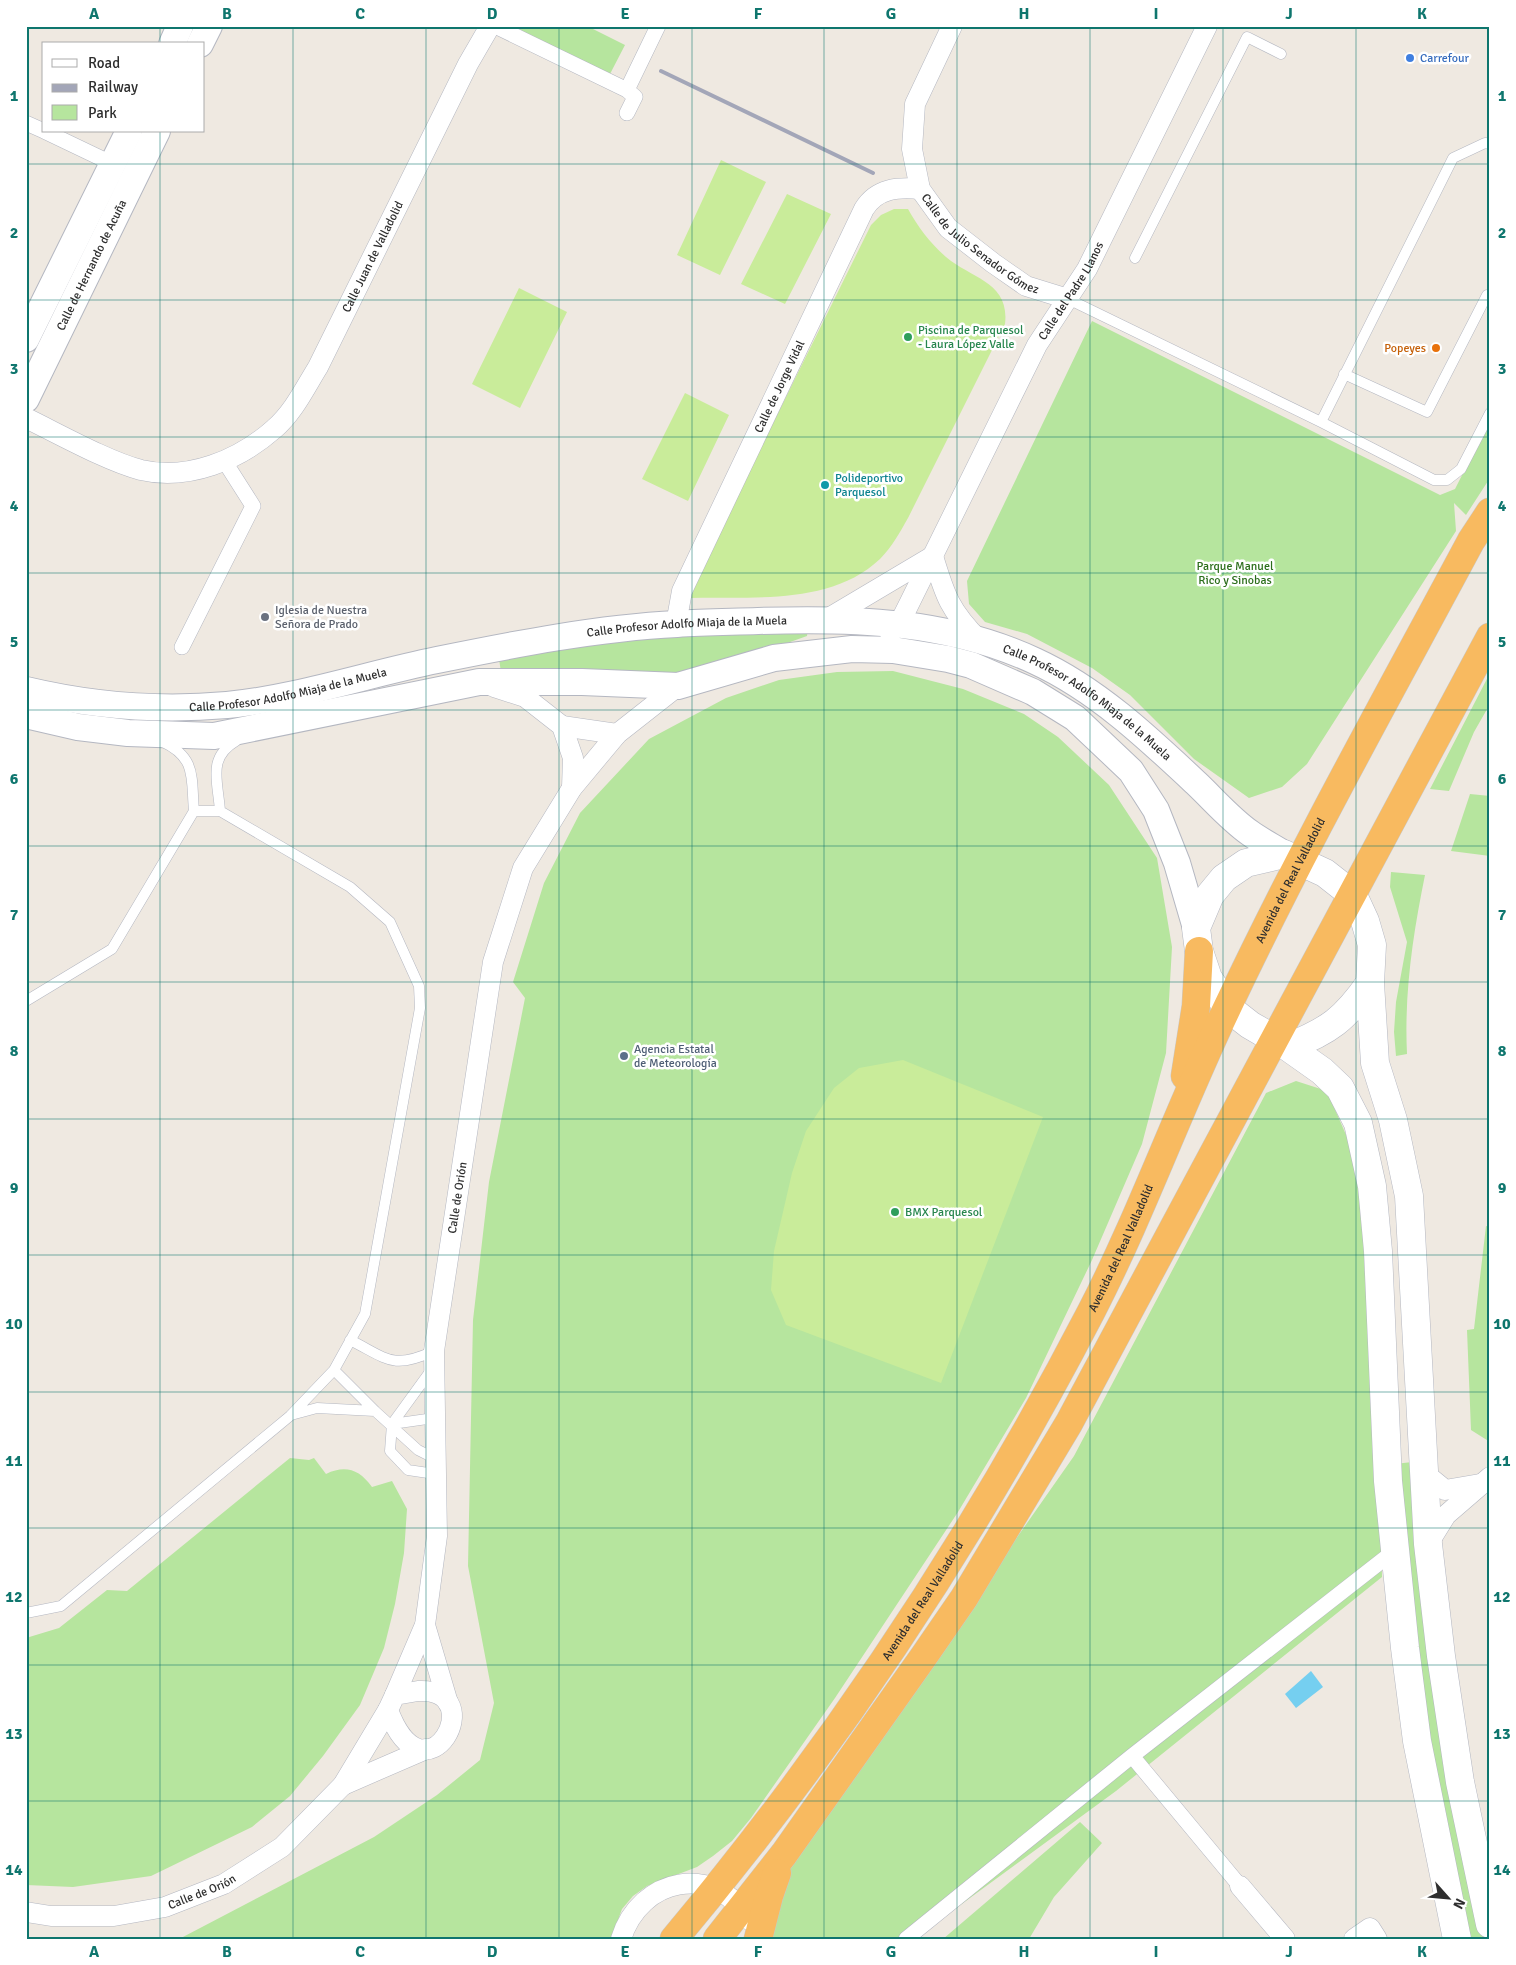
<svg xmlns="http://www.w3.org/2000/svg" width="1516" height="1965" font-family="Signika,sans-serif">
<rect width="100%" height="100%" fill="#efe9e1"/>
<path fill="#b6e59e" d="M522 26H587L625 45 610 74 520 30Z
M1092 321 1440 495 1455 489 1490 420V478L1466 515 1454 503 1456 531 1307 764 1282 787 1249 798 1194 759 1130 695 1092 668 1027 634 985 622 969 604 967 581Z
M808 629 807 636 740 660 670 676 501 672 499 659 598 641Z
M893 671 963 689 1024 714 1058 737 1109 785 1157 858 1172 947 1166 1053 1142 1144 1092 1260 1026 1398 958 1512 835 1698 751 1818 732 1841 713 1856 697 1867 647 1886 633 1896 622 1909 611 1939H172L181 1938 374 1837 437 1795 480 1760 494 1703 468 1566 473 1320 489 1182 525 998 513 982 544 883 580 813 649 739 726 698 779 680 837 672Z
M1490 673V704L1474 732 1449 791 1430 789Z
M1470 794 1490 796V856L1451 851Z
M1391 872 1425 875C1413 934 1404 993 1407 1054L1396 1056 1394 1032 1396 1002 1407 942 1390 887Z
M1296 1081 1327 1091 1373 1197 1382 1577 1116 1791 914 1939H770L789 1863 1074 1456 1266 1093Z
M1486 1226 1490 1227V1442L1471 1430 1467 1330 1474 1329Z
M290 1458 309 1460 314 1458 326 1474C345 1465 359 1469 372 1487L392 1481 407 1509 404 1553 395 1604 384 1648 360 1705 323 1756 290 1796 252 1827 151 1876 73 1887 26 1885V1638L59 1628 107 1590 127 1591Z
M1412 1462 1466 1858 1484 1939H1467L1421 1700 1395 1464Z
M1080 1822 1102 1843 1054 1897 1029 1939H943Z"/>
<path fill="#c9ec9a" d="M721 160 766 182 720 275 677 255Z
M787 194 831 214 785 304 741 284Z
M894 209H908C918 227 930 243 946 257 972 279 1010 282 1005 324L908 518C900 532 892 547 880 559 830 606 753 596 689 598L688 595 871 225 881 215Z
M519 288 567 312 520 408 472 384Z
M685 393 729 415 688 501 642 479Z
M903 1060 1043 1117 941 1383 786 1325 771 1290 774 1251 792 1173 806 1131 834 1088 859 1068Z"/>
<path fill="#75cff0" d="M1311 1671 1323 1687 1296 1708 1285 1694Z"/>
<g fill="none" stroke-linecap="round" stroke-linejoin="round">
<defs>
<path id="service" d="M1135 258 1247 37 1281 54
M1068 299 1321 422 1434 480H1447L1461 469 1490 413
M1344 374 1427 412 1487 295
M1321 422 1453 158 1485 143 1490 144
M163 742C197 758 191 778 194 811
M220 811C218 781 207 758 236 741
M26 1001 112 949 194 811H220L350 887 390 922 419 986 420 1008 365 1314 334 1370 290 1416 61 1606 26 1613
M350 1340C388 1359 392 1370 434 1351
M432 1369 392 1424 390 1451 408 1470 435 1474
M334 1370 375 1411 418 1450 434 1458
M291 1415 317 1408 375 1411
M392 1424 434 1418"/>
<path id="pedestrian" d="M495 26 627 90 635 97 627 113
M627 90 658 26
M26 123 44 131
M44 131 113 164
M182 647 253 506 225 462
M1132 1756 1240 1886
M906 1939 1132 1756 1393 1552"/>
<g id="minor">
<path id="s1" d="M952 26 915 104 912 149 920 189 948 228 993 263 1026 286 1068 299"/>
<path id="s2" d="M26 418C59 434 107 461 141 470 188 481 239 460 274 429 293 413 305 388 318 367L468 64 490 26"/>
<path d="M933 556C945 596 950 611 980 641"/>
<path d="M827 619 933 556"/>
<path id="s3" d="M676 624 682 591 864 209C877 188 898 187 920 189"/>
<path id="s4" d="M890 633 899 624 909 604 1037 345 1087 269 1207 26"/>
<path d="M494 687 525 697 562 726 573 758 572 788"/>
<path d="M562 726 617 734"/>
<path d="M1423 1472 1445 1490 1480 1484"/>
<path d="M1428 1544 1446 1515 1490 1477"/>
<path d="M425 1625 448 1703"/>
<path d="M418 1691C493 1687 426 1811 388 1710L395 1695Z"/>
<path id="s5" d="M395 1695 425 1625 437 1536 434 1351 493 962 523 868 572 788 617 734 678 686"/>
<path d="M343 1785 426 1749"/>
<path d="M1240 1886 1285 1939"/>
<path id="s6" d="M26 1912 51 1916H114L165 1907 224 1884 282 1847 343 1785 388 1710"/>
<path d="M621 1939C640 1877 715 1862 749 1920"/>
<path d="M1354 1939 1370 1928 1377 1939"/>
</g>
<g id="tertiary">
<path d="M172 44 180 26"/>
<path d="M200 44 209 26"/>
<path d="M26 339 129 131"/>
<path id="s7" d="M26 399 157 131"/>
<path id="s8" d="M26 690C93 706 159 711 227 705 298 698 368 674 437 660 516 644 597 628 677 624 704 622 731 622 758 621 853 618 947 620 1035 661 1096 689 1147 737 1196 783 1213 799 1230 819 1250 833 1261 841 1273 847 1284 854"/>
<path d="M26 715 78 727 128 733 214 736 479 682H582L678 686 774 658 852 649 893 650 948 659 971 665 1033 692 1075 718 1131 771 1156 810 1177 863 1196 928"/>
</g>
<path id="secondary" d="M1288 1047C1329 1031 1345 1019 1370 983
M1457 1939 1417 1741 1405 1648 1388 1481 1378 1251 1372 1186 1358 1123 1340 1088 1322 1071 1288 1047 1250 1025 1227 1007 1208 978 1199 951 1196 928 1210 895 1224 878 1246 863 1284 854 1325 873 1353 895 1365 921 1372 945 1370 983 1375 1063 1393 1120 1409 1196 1428 1544 1441 1656 1460 1782 1490 1924"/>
<g id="trunk">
<path d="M1185 1076 1196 1006 1199 951"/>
<path id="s9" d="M674 1939C835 1747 976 1534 1091 1312 1142 1213 1179 1108 1227 1008 1302 849 1388 696 1471 541L1490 512"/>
<path d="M717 1939 784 1854 924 1656 964 1598 1069 1423 1490 637"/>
<path d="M758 1939 769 1896 777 1873"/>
</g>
</defs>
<use href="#service" stroke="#b4b7c1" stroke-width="11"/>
<use href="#pedestrian" stroke="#b4b7c1" stroke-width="16"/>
<use href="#minor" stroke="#b4b7c1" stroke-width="21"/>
<use href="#tertiary" stroke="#b4b7c1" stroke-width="28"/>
<use href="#secondary" stroke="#b4b7c1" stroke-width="29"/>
<use href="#trunk" stroke="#c9c9c9" stroke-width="29"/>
<use href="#service" stroke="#fff" stroke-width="10"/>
<use href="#pedestrian" stroke="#fff" stroke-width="15"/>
<use href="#minor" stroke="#fff" stroke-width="20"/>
<use href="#tertiary" stroke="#fff" stroke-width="26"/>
<use href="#secondary" stroke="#fff" stroke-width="28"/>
<use href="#trunk" stroke="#f8ba60" stroke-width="28"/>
<path stroke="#a3a6b8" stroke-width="4" d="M661 71 873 173"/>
</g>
<path fill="none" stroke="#0f766e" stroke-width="1" stroke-opacity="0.55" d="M160 26V44M293 26V1939M426 26V1939M559 26V1939M692 26V1939M824 26V1939M957 26V1939M1090 26V1939M1223 26V1939M1356 26V1939M160 131V1939M26 164H1490M26 300H1490M26 437H1490M26 573H1490M26 710H1490M26 846H1490M26 982H1490M26 1119H1490M26 1255H1490M26 1392H1490M26 1528H1490M26 1665H1490M26 1801H1490"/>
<circle fill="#3f7fe0" stroke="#fff" stroke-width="2" cx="1410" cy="58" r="5"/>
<g fill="#2e9e5b" stroke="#fff" stroke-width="2">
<circle cx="908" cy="337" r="5"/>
<circle cx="895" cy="1212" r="5"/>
</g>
<circle fill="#e8710a" stroke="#fff" stroke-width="2" cx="1436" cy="348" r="5"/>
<circle fill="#0f9aa8" stroke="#fff" stroke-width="2" cx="825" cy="485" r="5"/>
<circle fill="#6b7280" stroke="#fff" stroke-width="2" cx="265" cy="617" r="5"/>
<circle fill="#5c6f8a" stroke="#fff" stroke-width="2" cx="624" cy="1056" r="5"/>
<g text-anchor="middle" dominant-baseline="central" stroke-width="5" stroke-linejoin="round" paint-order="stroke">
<g font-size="12" fill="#366cbe" stroke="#fff" text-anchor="start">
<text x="1420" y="58">Carrefour</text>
</g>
<g font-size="12" fill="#2e2e2e" stroke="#fff">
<text stroke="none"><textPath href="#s1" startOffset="255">Calle de Julio Senador Gómez</textPath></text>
<text stroke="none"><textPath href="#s2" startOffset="470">Calle Juan de Valladolid</textPath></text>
<text stroke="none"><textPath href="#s7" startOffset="149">Calle de Hernando de Acuña</textPath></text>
<text stroke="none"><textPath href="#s4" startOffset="388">Calle del Padre Llanos</textPath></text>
<text stroke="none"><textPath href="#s3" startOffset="260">Calle de Jorge Vidal</textPath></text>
<text stroke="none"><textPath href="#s8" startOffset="670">Calle Profesor Adolfo Miaja de la Muela</textPath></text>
<text stroke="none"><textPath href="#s8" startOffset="265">Calle Profesor Adolfo Miaja de la Muela</textPath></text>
<text stroke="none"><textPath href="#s8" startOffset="1090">Calle Profesor Adolfo Miaja de la Muela</textPath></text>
<text stroke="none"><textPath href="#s9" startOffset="1230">Avenida del Real Valladolid</textPath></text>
<text stroke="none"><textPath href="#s5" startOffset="506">Calle de Orión</textPath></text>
<text stroke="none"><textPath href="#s9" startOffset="825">Avenida del Real Valladolid</textPath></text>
<text stroke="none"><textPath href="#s9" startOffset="420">Avenida del Real Valladolid</textPath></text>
<text stroke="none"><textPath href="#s6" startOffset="180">Calle de Orión</textPath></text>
</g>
<g font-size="12" fill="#27864d" stroke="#fff" text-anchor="start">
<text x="918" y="330">Piscina de Parquesol<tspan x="918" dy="14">- Laura López Valle</tspan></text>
<text x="905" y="1212">BMX Parquesol</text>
</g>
<g font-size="12" fill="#c56008" stroke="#fff" text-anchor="end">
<text x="1426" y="348">Popeyes</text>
</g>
<g font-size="12" fill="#0d838f" stroke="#fff" text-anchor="start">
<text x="835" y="478">Polideportivo<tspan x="835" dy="14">Parquesol</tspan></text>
</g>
<g font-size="12" fill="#2c6e1b" stroke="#fff">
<text x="1235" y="566">Parque Manuel<tspan x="1235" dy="14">Rico y Sinobas</tspan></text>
</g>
<g font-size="12" fill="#5b616d" stroke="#fff" text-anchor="start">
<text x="275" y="610">Iglesia de Nuestra<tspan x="275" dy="14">Señora de Prado</tspan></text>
</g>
<g font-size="12" fill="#4e5e75" stroke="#fff" text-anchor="start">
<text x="634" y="1049">Agencia Estatal<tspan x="634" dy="14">de Meteorología</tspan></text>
</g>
</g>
<rect width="1516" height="1965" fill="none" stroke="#ffffff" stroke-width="55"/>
<rect x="42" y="42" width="162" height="90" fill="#ffffff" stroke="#ababab"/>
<rect x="52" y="59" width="25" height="8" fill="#ffffff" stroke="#ababab"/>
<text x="88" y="68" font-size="15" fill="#2e2e2e">Road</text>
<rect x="52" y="84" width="25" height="8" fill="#a3a6b8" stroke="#ababab"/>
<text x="88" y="92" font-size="15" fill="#2e2e2e">Railway</text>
<rect x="52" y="105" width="25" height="15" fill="#b6e59e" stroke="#ababab"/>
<text x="88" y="118" font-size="15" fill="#2e2e2e">Park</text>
<g transform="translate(1448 1898) rotate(117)" stroke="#ffffff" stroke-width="4" paint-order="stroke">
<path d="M0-4L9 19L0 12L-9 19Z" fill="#2e2e2e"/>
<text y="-8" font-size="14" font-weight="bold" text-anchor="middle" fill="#2e2e2e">N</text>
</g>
<rect x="28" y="28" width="1460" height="1910" fill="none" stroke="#0f766e" stroke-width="2"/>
<g font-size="16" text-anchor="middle" font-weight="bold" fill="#0f766e">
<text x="94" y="19">A</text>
<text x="227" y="19">B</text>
<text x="360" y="19">C</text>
<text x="492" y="19">D</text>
<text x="625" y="19">E</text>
<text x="758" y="19">F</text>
<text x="891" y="19">G</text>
<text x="1024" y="19">H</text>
<text x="1156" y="19">I</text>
<text x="1289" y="19">J</text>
<text x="1422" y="19">K</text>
<text x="14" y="101">1</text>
<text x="1502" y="101">1</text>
<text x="14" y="238">2</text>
<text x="1502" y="238">2</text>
<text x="14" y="374">3</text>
<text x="1502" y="374">3</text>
<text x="14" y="511">4</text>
<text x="1502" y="511">4</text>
<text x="14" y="647">5</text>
<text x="1502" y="647">5</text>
<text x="14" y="784">6</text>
<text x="1502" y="784">6</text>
<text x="14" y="920">7</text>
<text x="1502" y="920">7</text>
<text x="14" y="1056">8</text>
<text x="1502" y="1056">8</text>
<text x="14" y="1193">9</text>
<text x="1502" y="1193">9</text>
<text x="14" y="1329">10</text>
<text x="1502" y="1329">10</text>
<text x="14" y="1466">11</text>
<text x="1502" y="1466">11</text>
<text x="14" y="1602">12</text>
<text x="1502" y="1602">12</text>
<text x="14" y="1739">13</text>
<text x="1502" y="1739">13</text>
<text x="14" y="1875">14</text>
<text x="1502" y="1875">14</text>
<text x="94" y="1957">A</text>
<text x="227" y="1957">B</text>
<text x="360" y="1957">C</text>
<text x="492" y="1957">D</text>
<text x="625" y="1957">E</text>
<text x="758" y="1957">F</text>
<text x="891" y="1957">G</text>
<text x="1024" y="1957">H</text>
<text x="1156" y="1957">I</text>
<text x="1289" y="1957">J</text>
<text x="1422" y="1957">K</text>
</g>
</svg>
